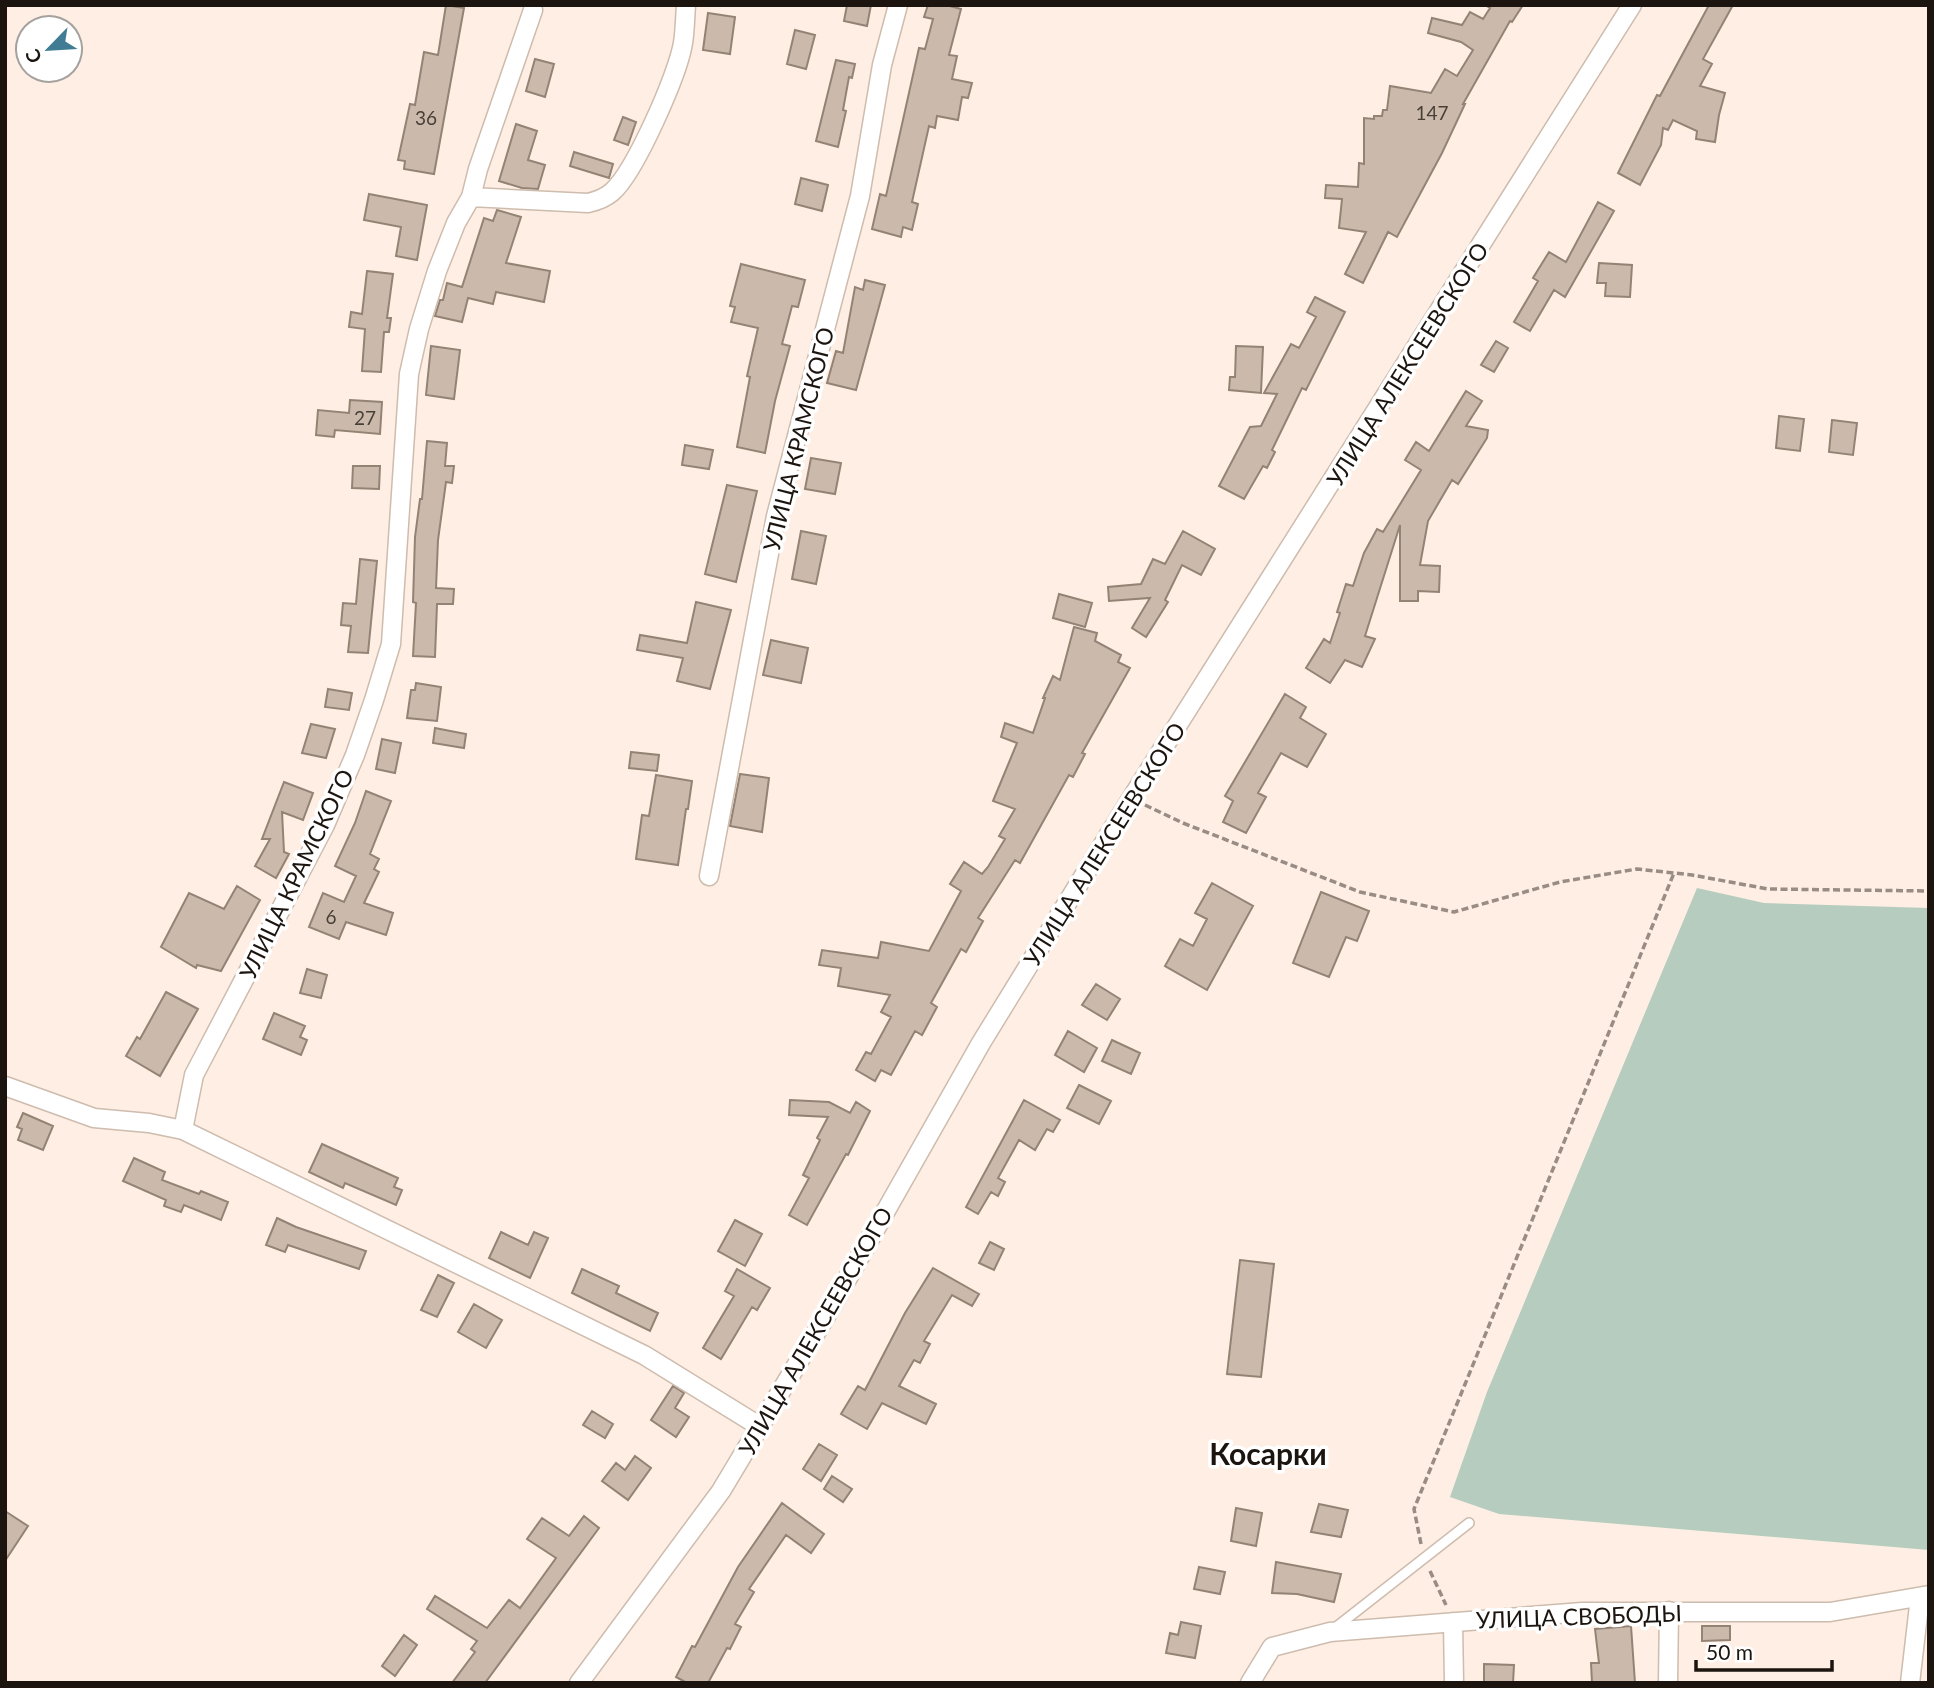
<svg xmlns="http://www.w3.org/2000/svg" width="1934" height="1688" font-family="Lato,sans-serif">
<rect width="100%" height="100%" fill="#feeee3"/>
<path fill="#b6ccbf" d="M1697 888 1764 903 1929 908V1550L1499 1514 1450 1497 1487 1392Z"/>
<path fill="#cbbaac" stroke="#938375" stroke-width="2" d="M446 5 464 8 434 174 404 169 405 161 398 160 410 104 415 105 424 52 438 55Z
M847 5H871L867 26 844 21Z
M928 5H946L961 9 949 55 957 56 952 79 972 83 968 98 962 97 958 120 937 116 935 128 929 126 912 202 918 204 912 230 903 227 901 237 872 229 880 194 886 196 919 48 925 49 933 19 924 17Z
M1485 5H1523L1512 22 1510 21 1463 104H1465L1442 153 1397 237 1388 232 1363 283 1345 274 1366 232 1339 228 1342 199 1325 198 1326 185 1358 187 1359 163 1364 164V118L1374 119V116H1382L1383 110H1387L1390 86 1431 93 1445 69 1457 76 1473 50 1461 42 1428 33 1432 18 1462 25 1470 12 1483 19 1490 8Z
M1709 5H1733L1703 59 1712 64 1700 86 1725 93 1719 115 1715 142 1696 139 1697 131 1673 120 1668 130 1663 128 1661 145 1640 185 1618 173 1657 95 1660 96Z
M708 13 735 17 730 54 703 50Z
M795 30 815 35 806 69 787 64Z
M535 59 554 64 545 97 526 91Z
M836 60 855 64 852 78 849 77 843 110 846 111 838 147 816 141Z
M623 117 636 122 628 145 614 140Z
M516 124 537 131 528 160 545 165 538 189 522 188 499 181Z
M574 152 613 164 609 178 570 166Z
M801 178 828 185 822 211 795 204Z
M369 194 427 205 417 260 396 256 401 227 364 220Z
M1598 202 1614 211 1565 297 1554 290 1530 331 1514 322 1538 281 1533 278 1549 252 1566 262Z
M497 210 521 217 506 263 550 271 544 302 496 292 493 304 468 298 462 322 435 316 440 300H443L447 283 462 287 484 218 493 221Z
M1599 263 1632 265 1630 297 1605 296 1606 283H1597Z
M741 264 805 280 798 307 792 306 782 344 790 346 775 401 765 453 737 447 750 377 747 376 758 328 731 322 735 307 730 306Z
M367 271 393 274 387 318H391L389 332H384L381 372 362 371 365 329 349 327 351 312 362 314Z
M865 280 885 285 856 390 827 383 836 351 843 353 855 287 863 290Z
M1315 297 1345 312 1306 390 1302 388 1272 450 1275 452 1267 468 1263 466 1244 499 1219 486 1250 427 1261 426 1277 394 1264 393 1291 344 1299 348 1316 317 1307 312Z
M1496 341 1508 348 1494 372 1481 365Z
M431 346 460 350 454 399 426 395Z
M1236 346 1263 347 1261 393 1229 390 1230 377H1235Z
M1466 391 1482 401 1466 426 1488 430 1487 438 1458 484 1452 480 1428 521 1420 565 1440 566 1439 592 1418 591V601H1400V525L1365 636 1375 639 1362 667 1345 660 1330 683 1306 668 1324 639 1330 643 1340 613 1337 612 1346 584 1353 586 1364 553 1377 529 1383 532 1421 470 1405 460 1416 442 1429 451Z
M350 400 382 402 380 434 335 430 334 437 316 435 318 410 349 413Z
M1779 416 1804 419 1800 451 1776 448Z
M1832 420 1857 423 1853 455 1829 452Z
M427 441 447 443 445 466H454L452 483 446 482 438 540 436 588 454 589 453 604H437L435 657 413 656 416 603 413 602 415 537 420 499H422Z
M685 445 713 450 709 469 682 465Z
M811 458 841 463 835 494 805 489Z
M353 466H380L379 489 352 488Z
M727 485 757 491 736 582 705 574Z
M801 531 826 536 816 584 792 579Z
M1183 531 1215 549 1201 575 1182 565 1165 600 1168 602 1146 637 1132 628 1150 598 1109 601 1108 587 1141 584 1153 559 1165 564Z
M360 559 377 561 368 653 348 652 351 626 341 625 343 603 356 604Z
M1059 594 1092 603 1085 627 1053 618Z
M696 602 731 610 710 689 677 681 683 658 637 650 640 635 687 643Z
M1074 627 1097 633 1095 641 1121 655 1118 662 1130 668 1082 753 1085 754 1073 777 1069 775 1020 863 1015 860 978 918 983 921 966 952 961 949 931 1003 937 1007 922 1035 915 1031 891 1075 881 1070 875 1081 856 1070 866 1052 871 1054 891 1017 881 1012 890 995 838 986 841 968 819 965 822 950 878 958 881 942 929 951 961 891 950 884 964 862 982 874 988 867 1005 839 999 836 1015 809 993 801 1017 743 1001 737 1005 723 1033 733 1045 698H1043L1053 676 1060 680Z
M771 640 808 648 801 683 763 675Z
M416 683 441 687 437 721 407 718 411 690H415Z
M328 689 352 693 349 710 325 707Z
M1285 694 1306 707 1300 718 1326 734 1307 767 1281 753 1258 793 1266 797 1246 833 1223 822 1233 801 1225 796Z
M311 724 335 729 326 758 302 753Z
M435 728 466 734 464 748 433 743Z
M382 739 401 743 395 773 376 769Z
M631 752 659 755 657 771 629 768Z
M740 774 769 778 762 832 730 826Z
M656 775 692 781 688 809H686L678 865 636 859 642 815 649 816Z
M284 782 313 793 303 820 282 812 284 852 289 854 276 878 255 866 270 839H262Z
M366 791 391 801 370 854 379 859 374 869 379 872 364 903 393 913 386 935 346 922 339 939 309 927 323 893 344 902 356 876 335 866 355 823Z
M1212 883 1253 906 1207 990 1165 966 1180 939 1193 946 1207 919 1195 913Z
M237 886 260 900 221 971 197 965 196 968 161 947 189 893 224 909Z
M1321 892 1369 911 1357 941 1346 937 1329 977 1293 963Z
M307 969 327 975 321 998 300 993Z
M1096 984 1120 999 1107 1020 1082 1005Z
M166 992 198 1009 160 1076 126 1056 137 1037 140 1039Z
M274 1013 305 1026 300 1037 307 1040 301 1055 263 1039Z
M1068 1031 1097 1048 1084 1072 1055 1055Z
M1112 1040 1140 1053 1131 1074 1102 1061Z
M1079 1085 1111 1101 1099 1124 1067 1108Z
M790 1100 829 1102 850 1113 856 1102 870 1111 848 1155 846 1154 807 1225 789 1215 809 1178 803 1175 820 1140 817 1138 828 1117 789 1115Z
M1024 1100 1060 1120 1053 1132 1047 1129 1035 1150 1019 1140 998 1178 1005 1182 998 1196 991 1192 978 1214 966 1207Z
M23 1113 53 1126 43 1150 18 1140 22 1129 17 1127Z
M322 1144 398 1178 394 1187 402 1190 396 1205 345 1183 343 1188 309 1172Z
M134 1158 165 1172 162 1180 199 1194 201 1191 228 1202 221 1220 184 1205 181 1212 164 1206 166 1200 123 1181Z
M277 1218 296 1227 366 1251 359 1269 288 1245 285 1252 266 1245Z
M735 1220 762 1234 745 1266 718 1251Z
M501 1232 528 1245 534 1232 548 1238 530 1278 489 1258Z
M990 1242 1004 1249 994 1270 979 1263Z
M1240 1260 1274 1264 1261 1377 1227 1374Z
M933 1268 979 1294 972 1306 952 1295 924 1341 930 1344 920 1363 914 1360 899 1386 936 1404 926 1424 882 1403 867 1429 841 1414 858 1386 865 1390 905 1313Z
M582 1269 619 1286 616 1293 658 1313 650 1331 572 1293Z
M737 1269 770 1288 757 1310 752 1307 721 1359 703 1348 734 1296 725 1291Z
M438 1275 454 1283 437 1317 421 1310Z
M474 1304 502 1320 486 1348 458 1332Z
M673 1386 684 1393 675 1408 689 1417 676 1437 651 1420Z
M592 1411 613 1424 605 1438 583 1425Z
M819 1444 837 1455 821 1481 803 1469Z
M635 1456 651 1468 628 1500 602 1481 616 1463 625 1470Z
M832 1476 852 1489 843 1502 824 1489Z
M782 1503 824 1534 811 1553 786 1535 749 1589 754 1592 735 1624 741 1627 730 1649 727 1648 708 1683H687L676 1677 692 1646 695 1647 738 1567Z
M1319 1504 1348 1510 1341 1537 1311 1532Z
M1236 1508 1262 1513 1256 1546 1231 1541Z
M5 1511 28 1526 5 1561Z
M584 1516 599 1528 485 1683H452L475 1652 471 1649 477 1641 427 1609 435 1596 487 1628 509 1600 520 1608 556 1558 527 1539 542 1518 569 1536Z
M1276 1562 1341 1574 1334 1602 1297 1594 1272 1593Z
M1199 1567 1225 1572 1220 1594 1194 1589Z
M1181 1622 1201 1626 1195 1658 1166 1653 1170 1633 1178 1635Z
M1631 1626 1635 1683H1592L1591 1663H1599L1595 1629Z
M1702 1626H1730V1640L1702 1641Z
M404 1635 417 1645 395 1676 382 1666Z
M1484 1664 1514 1665 1513 1683H1484Z"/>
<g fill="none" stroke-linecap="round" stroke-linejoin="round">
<defs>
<path id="service" d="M1335 1628 1469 1523"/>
<path id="minor" d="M686 5C685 18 685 31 683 43 678 74 635 172 612 192 605 198 597 201 588 203L471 197 456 223 437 271 419 329 409 374 391 644 374 700 355 755 325 825 194 1075 183 1130 644 1355 759 1426
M471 197 478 169 533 10
M709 876 776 516 860 196 882 65 898 5
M5 1086 94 1118 149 1123 183 1130
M1453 1622 1454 1683
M579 1683 721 1491 829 1311 981 1043 1131 799 1632 5
M1250 1683 1272 1647 1330 1632 1582 1612H1830L1929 1595
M1668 1683 1669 1611
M1910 1683 1920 1597"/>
</defs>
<use href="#service" stroke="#cebcae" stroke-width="12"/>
<use href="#minor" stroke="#cebcae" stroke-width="21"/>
<path stroke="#988c84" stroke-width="3.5" stroke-dasharray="7 3.5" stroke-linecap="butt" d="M1145 805 1183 823 1360 892 1454 912 1560 882 1637 869 1692 875 1768 889 1929 891
M1421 1544 1414 1509 1674 873
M1430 1571 1446 1605"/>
<use href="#service" stroke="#fff" stroke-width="9"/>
<use href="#minor" stroke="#fff" stroke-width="18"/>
</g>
<g text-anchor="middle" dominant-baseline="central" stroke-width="7" stroke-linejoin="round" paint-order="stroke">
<g font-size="19" fill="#473e36">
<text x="1432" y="112">147</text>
<text x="426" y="117">36</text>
<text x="365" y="417">27</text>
<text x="331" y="916">6</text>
</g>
<g font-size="23" fill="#1b140f" stroke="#fff">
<text transform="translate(1407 364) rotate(-58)">УЛИЦА АЛЕКСЕЕВСКОГО</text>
<text transform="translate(798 439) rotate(-76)">УЛИЦА КРАМСКОГО</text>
<text transform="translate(1104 844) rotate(-58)">УЛИЦА АЛЕКСЕЕВСКОГО</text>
<text transform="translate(296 874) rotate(-64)">УЛИЦА КРАМСКОГО</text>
<text transform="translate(815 1331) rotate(-60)">УЛИЦА АЛЕКСЕЕВСКОГО</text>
<text transform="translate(1579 1616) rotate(-2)">УЛИЦА СВОБОДЫ</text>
</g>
<g font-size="30" font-weight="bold" fill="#1b140f" stroke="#fff">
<text x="1268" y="1453">Косарки</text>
</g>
</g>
<rect width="1934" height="1688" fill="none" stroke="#1b140f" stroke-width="14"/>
<g transform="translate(49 49) rotate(245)"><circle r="33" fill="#ffffff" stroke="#a4a19f" stroke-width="2"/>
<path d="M0-5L12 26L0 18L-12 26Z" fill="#407d94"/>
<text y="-10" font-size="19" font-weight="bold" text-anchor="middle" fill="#1b140f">С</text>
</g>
<path d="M1696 1660v10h136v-10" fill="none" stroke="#1b140f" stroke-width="3.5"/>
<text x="1706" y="1660" font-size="21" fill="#1b140f" stroke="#ffffff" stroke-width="5" paint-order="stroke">50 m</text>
</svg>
